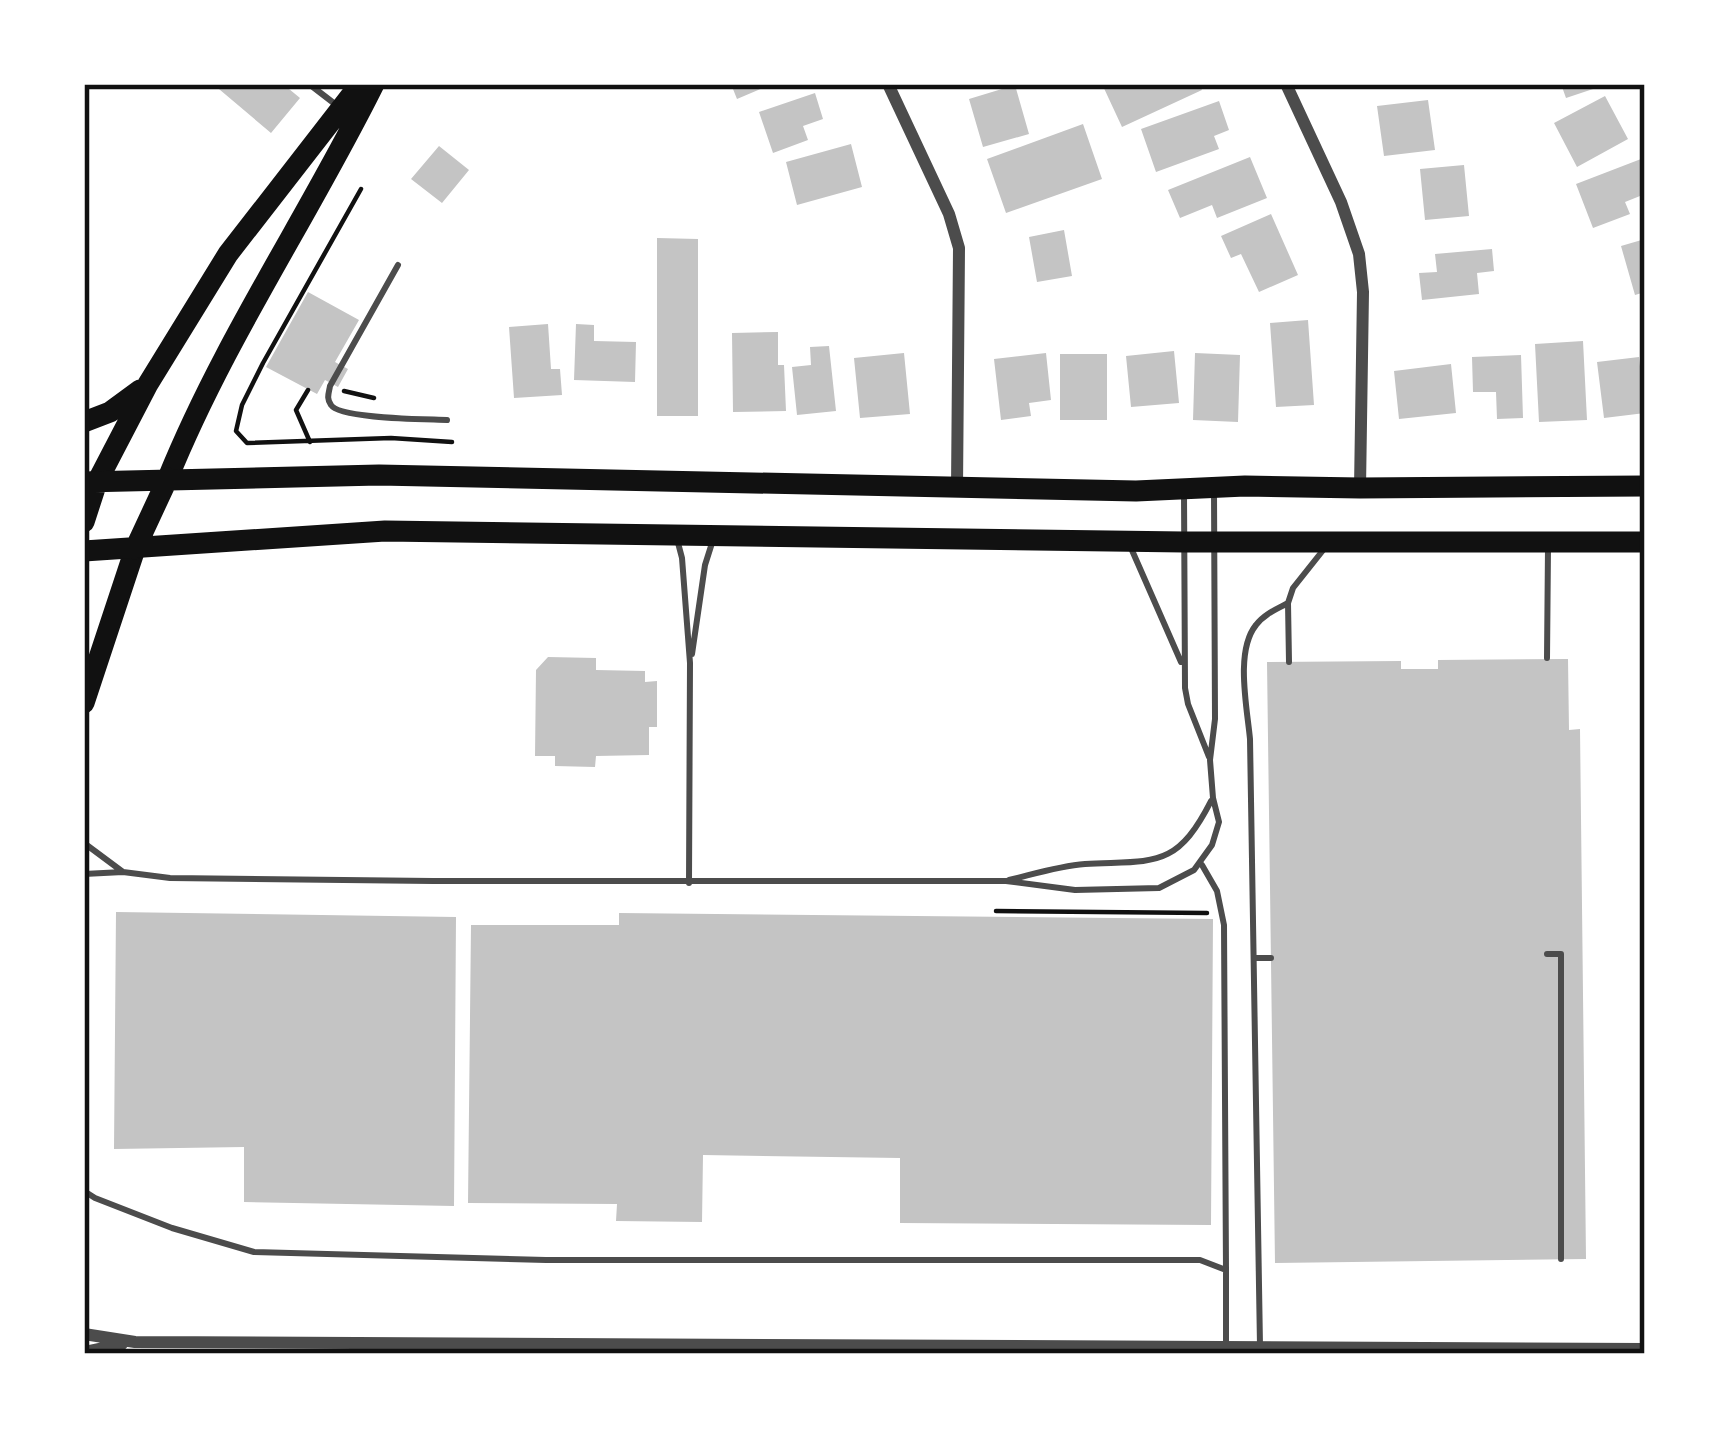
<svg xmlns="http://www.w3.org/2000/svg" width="1729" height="1438" font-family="'Nunito Sans',sans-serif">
<rect width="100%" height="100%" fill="#fff"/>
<path fill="#c4c4c4" d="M213 84H283L300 98 271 133Z
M731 84H772L737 99Z
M1102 84H1199L1202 90 1122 127Z
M1561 84H1605V85L1566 98Z
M1015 85 1029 134 983 147 969 99Z
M815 93 823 119 803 126 808 140 773 153 759 112Z
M1605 96 1628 139 1577 167 1554 123Z
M1428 100 1435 150 1384 156 1377 106Z
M1219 101 1229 130 1214 136 1219 149 1156 172 1141 129Z
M1083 124 1102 179 1006 213 987 159Z
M851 144 862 187 797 205 786 162Z
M439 146 469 170 442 203 411 179Z
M1250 157 1267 198 1217 218 1212 205 1180 218 1168 190Z
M1641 159 1645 170V194L1625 202 1630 214 1593 228 1576 184Z
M1464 165 1469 216 1425 220 1420 169Z
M1271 214 1298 275 1259 292 1241 254 1231 258 1221 236Z
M1064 230 1072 276 1037 282 1029 237Z
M657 238 698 239V416H657Z
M1645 239V292L1635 295 1621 246Z
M1492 249 1494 271 1477 273 1479 294 1422 300 1419 273 1437 272 1435 254Z
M308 292 359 320 335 362 348 369 338 387 325 380 317 394 266 367Z
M1308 320 1314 405 1276 407 1270 323Z
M548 324 551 369H560L562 395 514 398 509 327Z
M576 324 594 325V341L636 342 635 382 574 380Z
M778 332V365H784L786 411 733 412 732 333Z
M1583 341 1587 420 1539 422 1535 344Z
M829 346 836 411 797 415 792 367 811 365 810 347Z
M1174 351 1179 403 1131 407 1126 356Z
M904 353 910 414 860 418 854 358Z
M1046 353 1051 400 1029 403 1031 416 1001 420 994 359Z
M1195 353 1240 355 1238 422 1193 420Z
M1060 354H1107V420H1060Z
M1521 355 1523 418 1497 419 1496 392H1473L1472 357Z
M1639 357 1645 413 1604 418 1597 362Z
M1451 364 1456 413 1399 419 1394 371Z
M548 657 596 658V670L645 671V682L657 681V727H649V755L596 756 595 767 555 766V756H535L536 670Z
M1568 659 1569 730 1580 729 1586 1259 1275 1263 1267 662 1401 661V669H1438V660Z
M116 912 456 917 454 1206 244 1202V1147L114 1149Z
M619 913 1213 919 1211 1225 900 1223V1158L703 1155 702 1222 616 1221 617 1204 468 1203 471 925H619Z"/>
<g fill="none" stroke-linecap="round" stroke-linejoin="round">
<path stroke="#111" stroke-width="4.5" d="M361 189 263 363 242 405 236 431 247 443 391 438 452 442
M308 390 296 410 310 442
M344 391 374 398
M996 911 1207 913"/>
<path stroke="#4c4c4c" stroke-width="6" d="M309 84 335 104
M398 265 330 386C329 393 326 398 331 405 340 419 427 419 447 420
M1184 492 1185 688 1188 704 1209 757
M677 539 682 558 690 663 689 883
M1131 548 1181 662
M692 654 705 565 712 543
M1547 658 1548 548
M1289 662 1288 603 1293 588 1324 549
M84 843 123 872
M1202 865 1217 891 1224 925 1226 1270
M84 874 123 872 170 878 433 881H1006L1075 890 1159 888 1194 870 1212 845 1219 822 1213 798 1210 760 1215 719 1214 491
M1009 880C1034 874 1059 866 1085 864 1154 860 1176 870 1211 801
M1547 954H1561V1259
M1254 958H1271
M84 1191 95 1198 172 1228 254 1252 546 1260H1200L1226 1270V1346
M1260 1346 1250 739C1247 707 1235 651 1256 625 1264 614 1277 609 1288 603"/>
<path stroke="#4c4c4c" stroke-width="12" d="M888 84 949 214 959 248 957 488
M1286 84 1341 202 1359 254 1363 292 1360 488
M84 1334 135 1342 1645 1349
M84 1352 122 1344"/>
<path stroke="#111" stroke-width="21" d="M84 422 110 412 140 390
M168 478C224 340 308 217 374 84
M97 482 148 384 228 254 360 84
M84 703 135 549"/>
<path stroke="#111" stroke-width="21" d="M84 482 379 475 1136 491 1245 486 1360 488 1645 486
M84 522 97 482
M135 549 168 478
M84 551 385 531 1184 542H1645"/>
</g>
<rect width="1729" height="1438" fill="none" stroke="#ffffff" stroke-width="174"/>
<rect x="87" y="87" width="1555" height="1264" fill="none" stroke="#111" stroke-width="4.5"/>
</svg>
